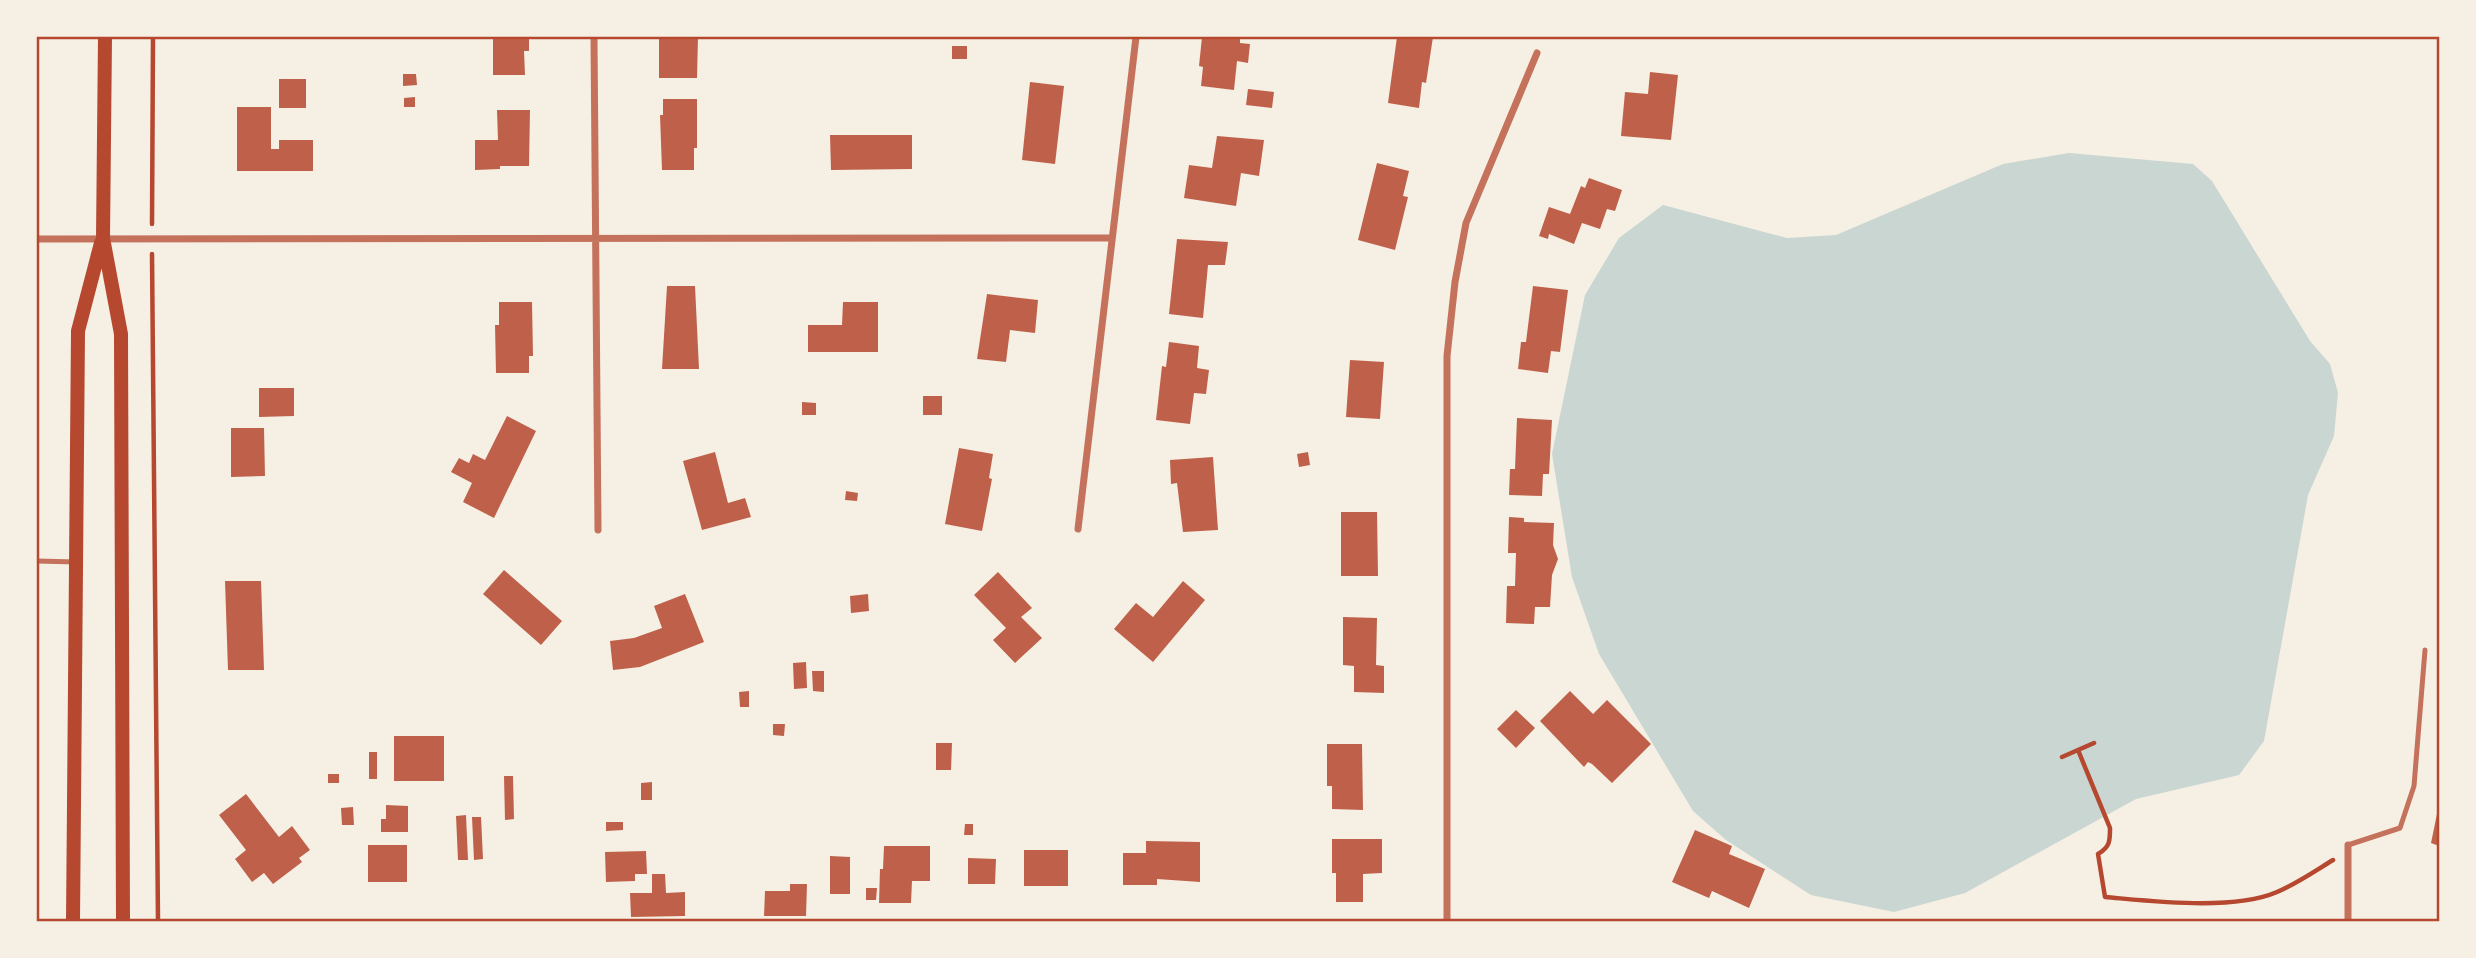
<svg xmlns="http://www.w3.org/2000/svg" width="2476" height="958" font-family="Rubik,sans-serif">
<rect width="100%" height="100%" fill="#f6efe4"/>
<path fill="#c9d6d2" d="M2069 153 2193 164 2212 181 2310 341 2330 364 2338 393 2334 436 2308 495 2264 741 2239 775 2136 799 1965 893 1894 912 1811 895 1726 840 1693 811 1599 654 1572 577 1552 454 1585 295 1619 238 1663 205 1787 238 1836 235 2003 164Z"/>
<path fill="#bf614a" d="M493 37H529V51H524L525 75H493Z
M659 37H698L697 78H659Z
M1202 37H1240V43L1250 44 1248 63 1237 61 1234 90 1201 86 1203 67 1199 66Z
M1397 37H1433L1426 83 1422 82 1419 108 1388 103Z
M952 46H967V59H952Z
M1650 72 1678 75 1671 140 1621 136 1625 92 1648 94Z
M403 74H416L417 85 403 86Z
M279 79H306V108H279Z
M1030 82 1064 86 1055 164 1022 160Z
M1248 89 1274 92 1272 108 1246 105Z
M415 97V107H404V98Z
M663 99H697V148H694V170H662L660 115H663Z
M237 107H271V149H279V140H313V171H237Z
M497 110H530L529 166H500V169L475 170V140H498Z
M830 135H912V169L831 170Z
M1217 136 1264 140 1259 176 1241 173 1236 206 1184 198 1189 165 1212 168Z
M1377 163 1409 171 1403 196 1408 197 1395 250 1358 240Z
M1589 178 1622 190 1615 211 1607 209 1600 229 1582 223 1574 244 1549 234 1548 239 1539 236 1549 207 1570 214 1581 186 1585 188Z
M1177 239 1228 242 1225 265H1208L1203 318 1169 314Z
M667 286H695L699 369H662Z
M1533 286 1568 290 1560 352 1551 351 1548 373 1518 369 1521 342H1526Z
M987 294 1038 300 1035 333 1010 330 1006 362 977 359Z
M499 302H532L533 356H529V373H496L495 325H499Z
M843 302H878V352H808V325H842Z
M1169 342 1199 346 1197 368 1209 370 1206 394 1194 393 1190 424 1156 420 1162 366 1166 367Z
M1350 360 1384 362 1380 419 1346 417Z
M259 388H294V416L259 417Z
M923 396H942V415H923Z
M802 402 816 403V415H802Z
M507 416 536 431 494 518 463 502 472 483 451 472 459 458 469 463 473 454 485 460Z
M1517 418 1552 420 1549 474H1543L1542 496 1509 495 1510 469H1515Z
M231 428H264L265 476 231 477Z
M959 448 993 454 989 478 992 479 982 531 945 524Z
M715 452 728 503 745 498 751 517 702 530 683 461Z
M1308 452 1310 465 1299 467 1297 454Z
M1213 457 1218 530 1183 532 1177 483 1171 484 1170 460Z
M846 491 858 493 857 501 845 500Z
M1341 512H1377L1378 576H1341Z
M1509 517 1524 518V522L1554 523 1553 545 1558 559 1552 575 1550 607H1535L1534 624 1506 623 1507 586H1515L1516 553H1508Z
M504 570 562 621 541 645 483 594Z
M998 572 1032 608 1021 617 1042 638 1015 663 993 640 1006 628 974 595Z
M225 581H261L264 670H228Z
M1183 581 1205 600 1153 662 1114 629 1136 603 1153 617Z
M685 594 704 642 640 667 613 670 610 641 634 638 662 628 654 606Z
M868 594 869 611 851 613 850 596Z
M1343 617 1377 618 1376 665 1384 666V693L1354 692V666L1343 665Z
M806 662 807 688 794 689 793 663Z
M812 671H824V692L813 691Z
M749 691V707H740L739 692Z
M1570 691 1593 714 1607 700 1651 744 1612 783 1592 764 1588 762 1584 767 1540 721Z
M1516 710 1535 728 1516 748 1497 729Z
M773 724H785L784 736 773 735Z
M394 736H444V781H394Z
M936 743H952L951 770H936Z
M1327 744H1362L1363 810 1332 809V786H1327Z
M369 752H377V779H369Z
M328 774H339V783H328Z
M504 776H513L514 819 505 820Z
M652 782V800H641V783Z
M246 794 279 837 292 826 310 850 299 858 302 862 273 884 264 873 252 882 235 859 246 850 219 815Z
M386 805 408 806V832H381V819H386Z
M353 807 354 825H342L341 808Z
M2438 809H2439V846L2431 843Z
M466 815 468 860H458L456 816Z
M472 817H481L483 859 474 860Z
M606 822H623V830L606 831Z
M965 824H973V835H964Z
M1695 830 1732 846 1729 854 1765 869 1749 908 1712 891 1709 898 1672 882Z
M1332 839H1382V873L1363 874V902H1336V873H1332Z
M1146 841 1200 842V882L1157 879V885H1123V853H1146Z
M368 845H407V882H368Z
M884 846H930V881H912L911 903H879L880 869H883Z
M1024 850H1068V886H1024Z
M646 851 647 874H635V881L606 882 605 852Z
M830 856 850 857V894H830Z
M968 858 996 859 995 884H968Z
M652 874H665L666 893 685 892V916L631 917 630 893H652Z
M790 884H807L806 916H764L765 891H790Z
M866 888H877L876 900H866Z"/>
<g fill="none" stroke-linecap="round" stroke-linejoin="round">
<path stroke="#b5482f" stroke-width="4.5" d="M152 224 153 37
M152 254 158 921
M2078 750 2110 828C2110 841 2110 847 2098 854L2105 897C2152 901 2233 911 2277 892 2296 884 2315 871 2333 860
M2062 757 2094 743"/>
<path stroke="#c5725c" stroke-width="5" d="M37 561 76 562
M2348 845 2400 828 2414 786 2425 650"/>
<path stroke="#c5725c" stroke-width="7" d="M594 37 598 530
M37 239 1112 238
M1078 529 1136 37
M2348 845V921
M1447 921V356L1455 282 1466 223 1537 53"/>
<path stroke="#b5482f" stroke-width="14" d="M105 37 103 238 121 334 123 921
M73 921 78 331 101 243"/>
</g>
<rect width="2476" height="958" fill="none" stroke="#f6efe4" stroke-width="77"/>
<rect x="38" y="38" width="2400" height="882" fill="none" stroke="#b5482f" stroke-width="2.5"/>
</svg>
